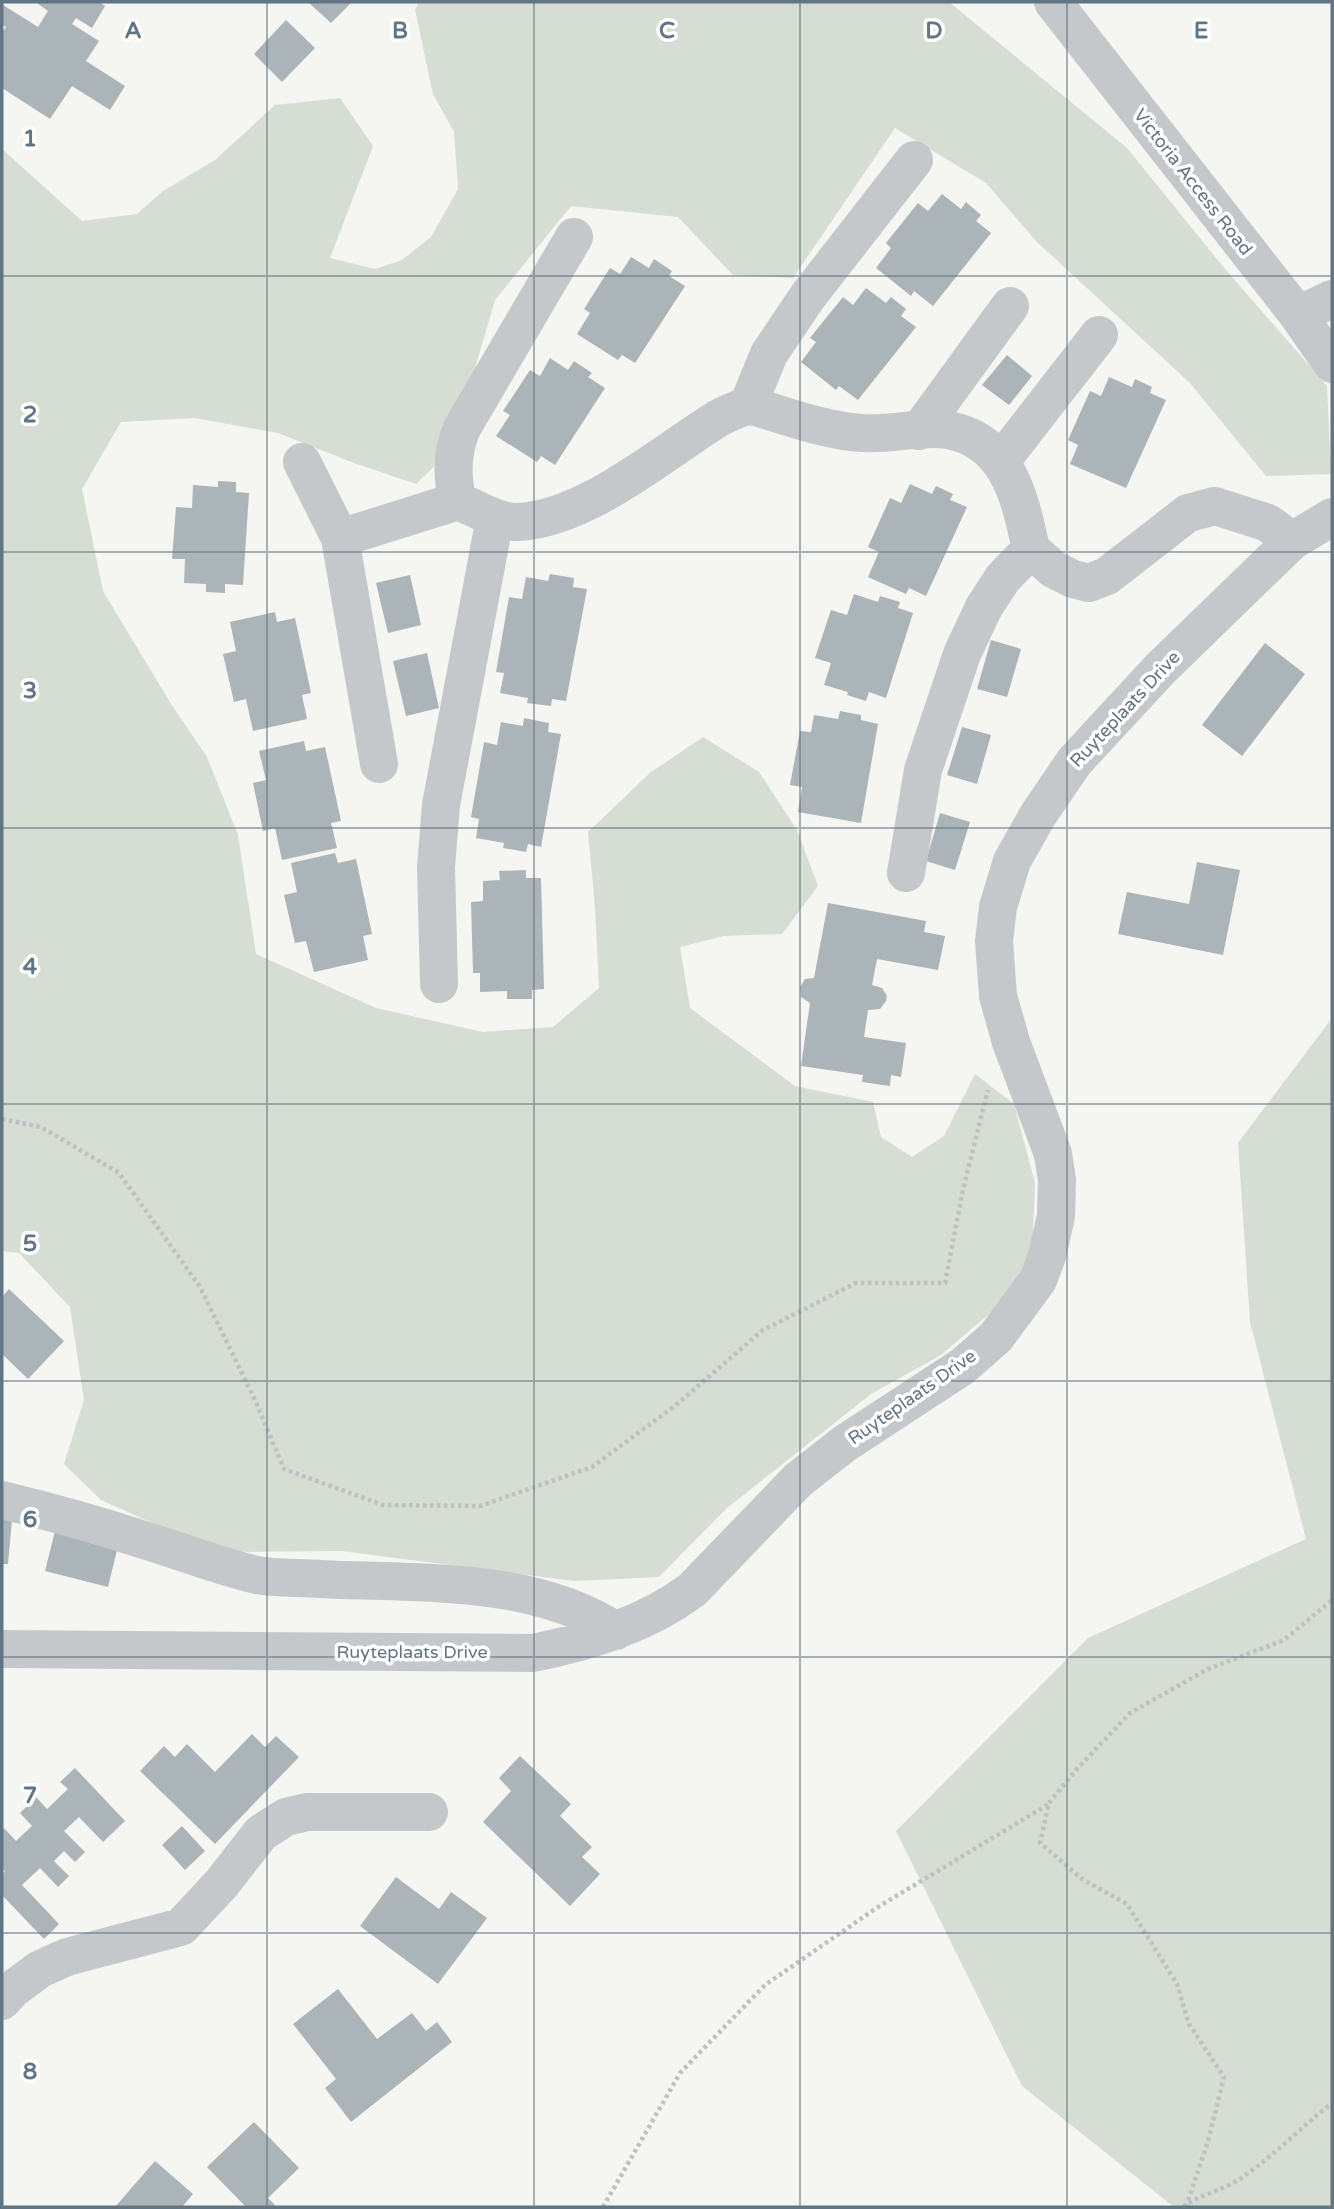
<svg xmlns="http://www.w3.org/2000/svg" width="1334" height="2209" font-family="'Varela Round',sans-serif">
<rect width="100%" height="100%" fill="#f5f5f1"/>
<path fill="#d6ddd2" d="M419 2H949L1127 148 1225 269 1327 386 1331 474 1266 476 1190 383 1036 241 986 183 895 128 793 278 733 275 678 217 571 206 495 300 451 450 416 484 354 463 278 433 194 418 121 422 82 489 103 591 171 704 207 757 238 835 256 954 376 1008 483 1032 553 1027 599 988 595 907 588 832 650 773 703 737 759 772 797 830 818 886 782 934 724 936 680 947 690 1008 795 1086 873 1102 881 1137 912 1157 944 1136 975 1074 1014 1104 1035 1183 1032 1255 995 1309 941 1355 871 1394 727 1508 659 1577 574 1581 341 1551 217 1552 101 1500 64 1464 84 1400 70 1307 19 1253 2 1251V149L82 221 137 214 163 191 215 160 275 105 340 98 373 146 330 258 375 269 402 260 431 237 458 189 454 132 433 94 415 10Z
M1332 1018V2207H1174L1022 2086 896 1831 1088 1638 1306 1539 1250 1322 1238 1143Z"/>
<path fill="#abb4b9" d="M38 2H99L105 6 92 28 76 18 72 24 99 41 86 61 125 86 110 110 72 86 50 119 2 88V33L6 27 2 24V7L3 5 38 27 48 11 37 3Z
M308 2H352L331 23Z
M286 20 315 48 282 82 254 54Z
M942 194 961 209 966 202 981 215 976 221 991 233 933 306 914 291 911 296 876 268 891 248 886 243 918 203 928 211Z
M631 257 649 268 654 259 672 271 669 276 685 286 635 363 622 355 618 360 577 334 590 313 584 309 610 268 620 274Z
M866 288 886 303 891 297 906 309 901 316 916 327 858 400 839 386 836 390 801 362 816 342 810 338 843 297 853 305Z
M1007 355 1032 376 1009 405 982 385Z
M550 358 568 370 574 361 592 373 588 377 605 388 555 465 541 456 537 462 496 436 510 415 503 411 530 370 540 376Z
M1109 377 1132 387 1135 379 1152 387 1150 393 1166 400 1126 488 1070 464 1078 445 1068 440 1090 391 1101 396Z
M218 481 236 482V492L249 493 243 585 225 584V593L206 592V584L184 583 185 559H172L176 507 192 508 193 485 218 487Z
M910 484 932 494 936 486 953 494 950 500 967 507 926 596 909 588 906 594 868 577 879 552 868 547 890 498 901 503Z
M550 574 574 578 573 587 587 589 566 701 552 699 551 706 527 703 528 698 500 693 504 673 496 672 509 597 522 599 526 577 548 581Z
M410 575 421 625 388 633 376 583Z
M854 594 878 602 880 596 900 602 898 608 913 613 886 698 869 692 866 701 847 695 848 692 824 685 831 663 815 658 831 610 847 615Z
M275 612 277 622 295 618 311 693 302 695 307 719 253 731 246 699 234 702 223 654 236 651 230 622Z
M991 640 1021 649 1007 697 977 689Z
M1265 643 1305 674 1242 756 1202 725Z
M427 653 439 708 406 716 393 661Z
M840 711 861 715V720L878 724 861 823 798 812 802 787 790 785 800 731 811 732 814 715 838 719Z
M524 718 549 723 548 732 561 734 541 847 528 844 526 852 503 848 504 843 476 838 479 819 471 817 484 742 497 745 501 722 523 726Z
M962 727 991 735 977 784 947 775Z
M304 741 306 751 325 747 341 821 331 823 337 848 282 860 275 828 263 831 253 783 266 780 259 751Z
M940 813 970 822 955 870 926 861Z
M335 853 338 863 356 859 372 934 363 936 368 960 314 972 306 941 295 943 284 895 297 892 291 863Z
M1197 862 1240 870 1223 955 1118 934 1127 892 1189 904Z
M526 870V878H541L544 989 532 990V999H507V991L480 992V973H473L471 902 483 901V881L500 880 499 871Z
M828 903 926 921 924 932 945 936 938 970 877 959 872 985 882 988 887 996 886 1001 880 1009 868 1010 864 1037 906 1043 901 1077 891 1075 890 1086 862 1082 863 1075 801 1066 810 1003 801 997 800 987 805 979 814 978Z
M9 1289 64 1341 28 1379 2 1354V1297Z
M2 1519 12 1520 8 1564H2Z
M55 1531 118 1546 108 1587 45 1571Z
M252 1734 265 1747 276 1736 299 1757 215 1844 140 1771 164 1746 175 1757 187 1744 215 1772Z
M520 1756 571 1804 560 1816 592 1847 582 1857 600 1874 570 1906 483 1822 511 1791 499 1778Z
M75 1768 125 1821 103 1842 79 1817 64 1831 85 1852 75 1862 64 1851 54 1861 69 1876 58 1887 40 1868 22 1885 59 1924 44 1939 2 1895V1874L5 1871 2 1868V1826L16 1841 32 1826 20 1813 36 1797 47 1809 68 1789 60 1782Z
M182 1826 205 1851 185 1870 162 1845Z
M396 1877 439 1909 451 1892 487 1918 438 1984 360 1926Z
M338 1989 377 2039 412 2013 426 2031 437 2022 452 2042 351 2122 325 2088 336 2079 293 2024Z
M254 2122 299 2168 268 2198 277 2207H246L207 2167Z
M155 2161 193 2194 182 2207H115Z"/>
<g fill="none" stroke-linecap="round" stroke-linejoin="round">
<path stroke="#bec0c2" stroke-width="4.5" stroke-dasharray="3.5 3.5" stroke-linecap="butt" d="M2 1119 41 1127 119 1173 200 1287 255 1400 284 1469 383 1505 480 1506 592 1467 676 1405 763 1330 856 1283H945L963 1189 988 1090
M603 2207 680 2073 765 1985 878 1907 1049 1804
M1183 2207C1199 2195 1220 2191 1238 2180 1272 2158 1300 2128 1332 2103
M1186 2207 1208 2141 1224 2077 1189 2024 1177 1984 1127 1904 1082 1879 1040 1843 1049 1803 1076 1770 1130 1713 1208 1669 1284 1640 1332 1600"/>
<path stroke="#c4c8cb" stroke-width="38" d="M1053 2 1298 315 1332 364
M1298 315 1332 299
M748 405 769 354 808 296 914 160
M919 431 1010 306
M1001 461 1099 335
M302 462 340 538 379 764
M458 501C451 476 452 452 462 428L574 237
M340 538 458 501C477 509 499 523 519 522 586 518 659 456 714 421 724 414 737 410 748 405 785 415 824 431 863 433 891 435 921 426 948 430 1009 441 1020 499 1031 549
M1031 549 1053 569 1073 579 1089 583 1107 576 1188 513 1215 506 1268 523 1292 541
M906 873 923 770 962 654 984 607 1003 578 1031 549
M439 984 436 867 441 805 495 518
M2 1500C52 1512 101 1526 150 1542 186 1553 221 1567 257 1575 278 1579 300 1577 321 1579 418 1584 533 1576 616 1631
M2 1649 533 1653C590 1641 645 1625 692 1590L798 1480 844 1444 963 1366 996 1337 1038 1280 1047 1256 1056 1216 1057 1180 1053 1154 1011 1042 998 996 994 941 998 907 1012 861 1038 815 1074 762 1160 669 1292 541 1332 517
M2 2001 13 1989 40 1969 67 1957 181 1927 222 1883 261 1833 286 1817 307 1812H429"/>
</g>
<path fill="none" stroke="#627584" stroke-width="2" stroke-opacity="0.55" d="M267 2V2207M534 2V2207M800 2V2207M1067 2V2207M2 276H1332M2 552H1332M2 828H1332M2 1104H1332M2 1381H1332M2 1657H1332M2 1933H1332"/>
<g text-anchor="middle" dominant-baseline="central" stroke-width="7" stroke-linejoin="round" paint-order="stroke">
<g font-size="18" fill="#627584" stroke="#fff">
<text transform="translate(1193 182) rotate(52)">Victoria Access Road</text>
<text transform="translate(1125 709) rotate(-47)">Ruyteplaats Drive</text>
<text transform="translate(912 1397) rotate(-35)">Ruyteplaats Drive</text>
<text x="412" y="1652">Ruyteplaats Drive</text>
</g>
</g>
<g font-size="23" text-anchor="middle" font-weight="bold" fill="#627584" stroke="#fff" stroke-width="7" stroke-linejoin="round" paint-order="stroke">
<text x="133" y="38">A</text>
<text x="400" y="38">B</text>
<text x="667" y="38">C</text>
<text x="934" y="38">D</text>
<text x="1201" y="38">E</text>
<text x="30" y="146">1</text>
<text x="30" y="422">2</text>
<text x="30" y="698">3</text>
<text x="30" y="974">4</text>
<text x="30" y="1251">5</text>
<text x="30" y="1527">6</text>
<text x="30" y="1803">7</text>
<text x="30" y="2079">8</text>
</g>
<rect width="1334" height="2209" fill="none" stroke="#627584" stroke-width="7"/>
</svg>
